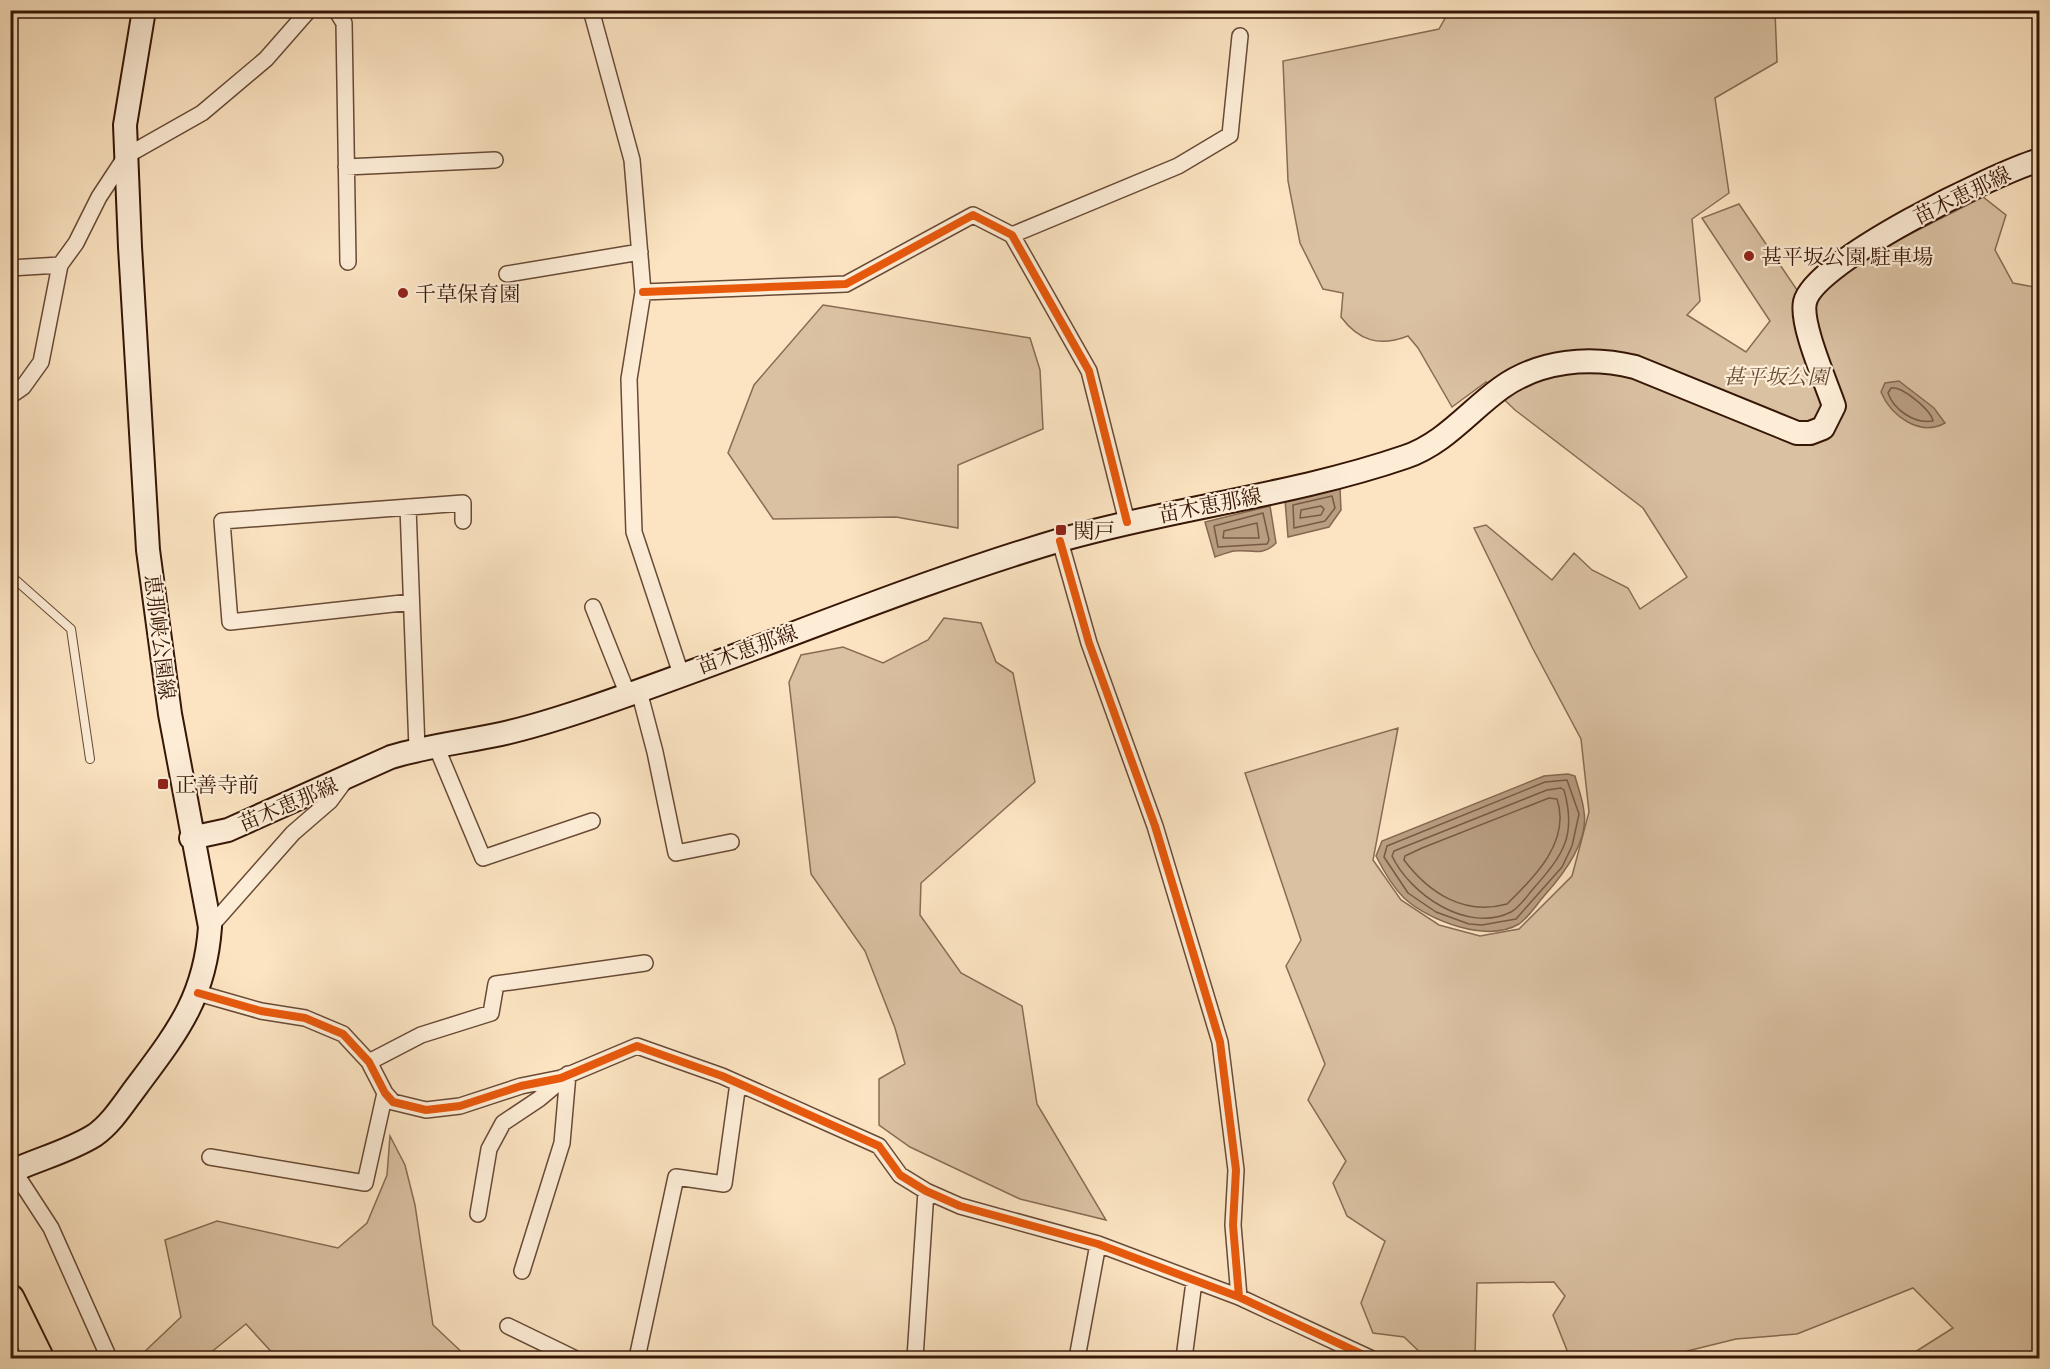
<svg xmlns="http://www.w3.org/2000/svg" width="2050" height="1369" font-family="'EB Garamond','Noto Serif JP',serif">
<rect width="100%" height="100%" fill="#fce4c2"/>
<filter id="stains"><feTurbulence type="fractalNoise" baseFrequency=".00333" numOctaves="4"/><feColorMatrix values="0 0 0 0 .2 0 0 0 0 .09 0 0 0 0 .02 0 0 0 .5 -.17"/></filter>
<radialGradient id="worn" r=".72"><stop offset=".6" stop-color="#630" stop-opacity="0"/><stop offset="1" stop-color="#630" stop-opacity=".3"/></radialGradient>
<path fill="#dac1a2" stroke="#886c54" stroke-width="1.5" d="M1449 11H1775L1777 62 1715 98 1729 193 1692 219 1700 301 1687 315 1746 352 1770 321 1702 218 1739 204 1799 293 1826 290 1857 261 1983 197 2006 215 1995 250 2013 283 2039 288V1358H1909L1907 1357 1953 1328 1913 1288 1797 1334 1736 1339 1659 1358H1570L1553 1315 1565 1296 1554 1282 1477 1283 1475 1355 1464 1358H1426L1404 1337 1373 1333 1361 1303 1385 1241 1347 1216 1333 1183 1346 1161 1308 1100 1325 1064 1286 966 1301 940 1245 773 1398 728 1373 860 1401 900 1439 925 1480 936 1519 929 1572 876 1589 812 1581 739 1532 647 1474 528 1486 525 1552 580 1574 553 1592 570 1628 588 1640 609 1687 577 1643 508 1515 410 1486 382 1452 407 1418 348 1408 336C1379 347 1359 341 1341 317L1343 293 1323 289 1300 243 1288 181 1283 61 1439 29Z
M823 305 1030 338 1040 370 1043 429 958 465V528L896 517 773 519 728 453 754 385Z
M944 618 981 623 996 662 1013 673 1035 782 921 883 920 915 961 973 1022 1006 1037 1104 1106 1220 1020 1199 910 1147 879 1125V1079L905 1064 895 1028 865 951 811 874 789 682 801 655 843 647 883 663 928 640Z
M390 1136 405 1165 415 1205 433 1325 468 1358H277L246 1324 204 1358H142L140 1356 181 1317 165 1240 217 1221 338 1248 367 1223 387 1175Z"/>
<path fill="#b99e82" stroke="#856850" stroke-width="1.5" d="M1899 381 1934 408 1945 423C1920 437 1891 416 1881 392L1885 383Z
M1340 488 1341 510 1329 527 1288 537 1285 500Z
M1270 506 1276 543C1263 557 1250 549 1234 551 1228 552 1221 555 1215 557L1205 522Z
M1568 774 1575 776C1578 788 1583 800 1584 812 1589 842 1562 876 1544 896 1537 904 1528 918 1519 924 1487 943 1429 921 1404 898 1393 887 1383 870 1376 856L1382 841 1544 776Z"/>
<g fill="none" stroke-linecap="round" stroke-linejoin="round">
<path stroke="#785a44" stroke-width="1.5" d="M1891 388C1902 386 1931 410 1933 421 1914 424 1894 410 1888 393Z
M1332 496 1335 508 1325 521 1294 528 1293 505Z
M1321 506 1324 509 1321 515 1300 518 1301 510Z
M1263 513 1269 540 1267 544 1218 547 1214 526Z
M1257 523 1259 538H1223L1224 531Z
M1567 780 1579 814 1572 846 1562 867 1516 919 1482 925 1469 924 1436 912 1408 893 1384 857 1387 846 1545 782Z
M1561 788 1564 790C1577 836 1563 855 1533 889 1527 896 1519 908 1511 912 1467 934 1410 894 1392 856L1394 851 1547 790Z
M1549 798 1557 799C1571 841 1535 877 1507 904 1464 916 1429 893 1404 860L1405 856 1422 848Z"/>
<defs>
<path id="lane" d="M10 575 71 629 90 759"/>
<path id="street" d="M336 10 344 23 348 262
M591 10 632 160 643 292 629 379 634 532 681 674
M346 167 495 160
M1012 235 1178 166 1230 135 1240 36
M10 268 60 265
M507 274 640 252
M643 292 846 284 973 215 1012 235 1089 371 1127 522
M10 396 23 387 41 362 60 265 76 243 99 197 126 156 202 113 266 59 309 10
M408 507 417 749
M1060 541 1089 643 1155 826 1220 1042 1236 1170 1233 1225 1239 1297
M411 602 230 622 222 521 463 503V521
M593 607 628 695
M639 691 655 752 676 853 731 842
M436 746 483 858 592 821
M210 927 293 833 330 801 347 778
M198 993 261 1011 305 1018 343 1034 369 1062 385 1093 393 1102 426 1110 460 1106 521 1086 561 1078 637 1046 722 1076 879 1146 900 1175 926 1191 960 1206 1098 1244 1239 1297 1370 1358
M369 1062 421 1035 491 1013 496 984 645 963
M210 1157 365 1183 385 1093
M10 1165 51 1228 109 1358
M478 1214 489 1149 503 1123 539 1099 564 1078
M522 1271 562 1143 568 1074
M508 1326 574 1358
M637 1358 676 1177 724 1184 738 1083
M915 1358 926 1191
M1077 1358 1098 1244
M1184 1358 1194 1282"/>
<path id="secondary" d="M191 838 228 830 391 757C427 746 464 742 501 734 528 728 557 719 584 710 745 656 901 587 1064 539 1177 507 1294 495 1405 457 1444 444 1469 411 1501 388 1540 360 1590 356 1635 367L1797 433H1810L1823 428 1834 406C1826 382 1800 324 1805 302 1814 261 1997 172 2040 160
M10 1172C38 1159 70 1151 95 1135 112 1123 124 1103 137 1086 178 1031 205 997 210 927L170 714 148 550 130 247 125 125 144 10"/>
<path id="highway" d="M10 1299 39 1358"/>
</defs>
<use href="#lane" stroke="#684a35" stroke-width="10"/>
<use href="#street" stroke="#684a35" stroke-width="18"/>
<use href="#secondary" stroke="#361606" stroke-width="26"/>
<use href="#highway" stroke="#361606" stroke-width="32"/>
<use href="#lane" stroke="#fdedd7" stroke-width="8"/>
<use href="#street" stroke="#fdedd7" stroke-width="15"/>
<use href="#secondary" stroke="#fdedd7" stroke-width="22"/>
<use href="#highway" stroke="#fce4c2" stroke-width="28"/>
<defs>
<path id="cycleway" d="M643 292 846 284 973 215 1012 235 1089 371 1127 522
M1060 541 1089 643 1155 826 1220 1042 1236 1170 1233 1225 1239 1297
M198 993 261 1011 305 1018 343 1034 369 1062 385 1093 393 1102 426 1110 460 1106 521 1086 561 1078 637 1046 722 1076 879 1146 900 1175 926 1191 960 1206 1098 1244 1239 1297 1370 1358"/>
</defs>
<use href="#cycleway" stroke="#fdedd7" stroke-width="11"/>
<use href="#cycleway" stroke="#e8590c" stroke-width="8"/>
</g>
<g fill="#8f2418" stroke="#fdedd7" stroke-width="2">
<circle cx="1749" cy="256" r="6"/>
<circle cx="403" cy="293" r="6"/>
<rect x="1055" y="524" width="12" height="12" rx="3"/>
<rect x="157" y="778" width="12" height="12" rx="3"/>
</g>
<g text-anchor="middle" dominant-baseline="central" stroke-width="4.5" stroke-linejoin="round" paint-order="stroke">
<g font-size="21" fill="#361606" stroke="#fdedd7">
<text transform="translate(1962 195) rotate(-26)">苗木恵那線</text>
<text transform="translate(1210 505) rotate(-11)">苗木恵那線</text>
<text transform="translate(160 637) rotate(83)">恵那峡公園線</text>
<text transform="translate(747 649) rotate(-20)">苗木恵那線</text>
<text transform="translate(288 804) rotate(-23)">苗木恵那線</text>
</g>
<g font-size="21" fill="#361606" stroke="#fdedd7" text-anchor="start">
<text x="1761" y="256">甚平坂公園 駐車場</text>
<text x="415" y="293">千草保育園</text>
<text x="1073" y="530">関戸</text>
<text x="175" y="784">正善寺前</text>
</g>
<g font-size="21" font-style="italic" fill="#674935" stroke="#fdedd7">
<text x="1776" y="376">甚平坂公園</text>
</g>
</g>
<rect width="2050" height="1369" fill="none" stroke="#fce4c2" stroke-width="36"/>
<rect x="12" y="12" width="2026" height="1345" fill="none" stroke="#361606" stroke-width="3"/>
<rect x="18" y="18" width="2014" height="1333" fill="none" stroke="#361606" stroke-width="1.5"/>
<rect width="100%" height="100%" filter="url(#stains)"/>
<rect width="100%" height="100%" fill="url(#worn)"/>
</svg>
